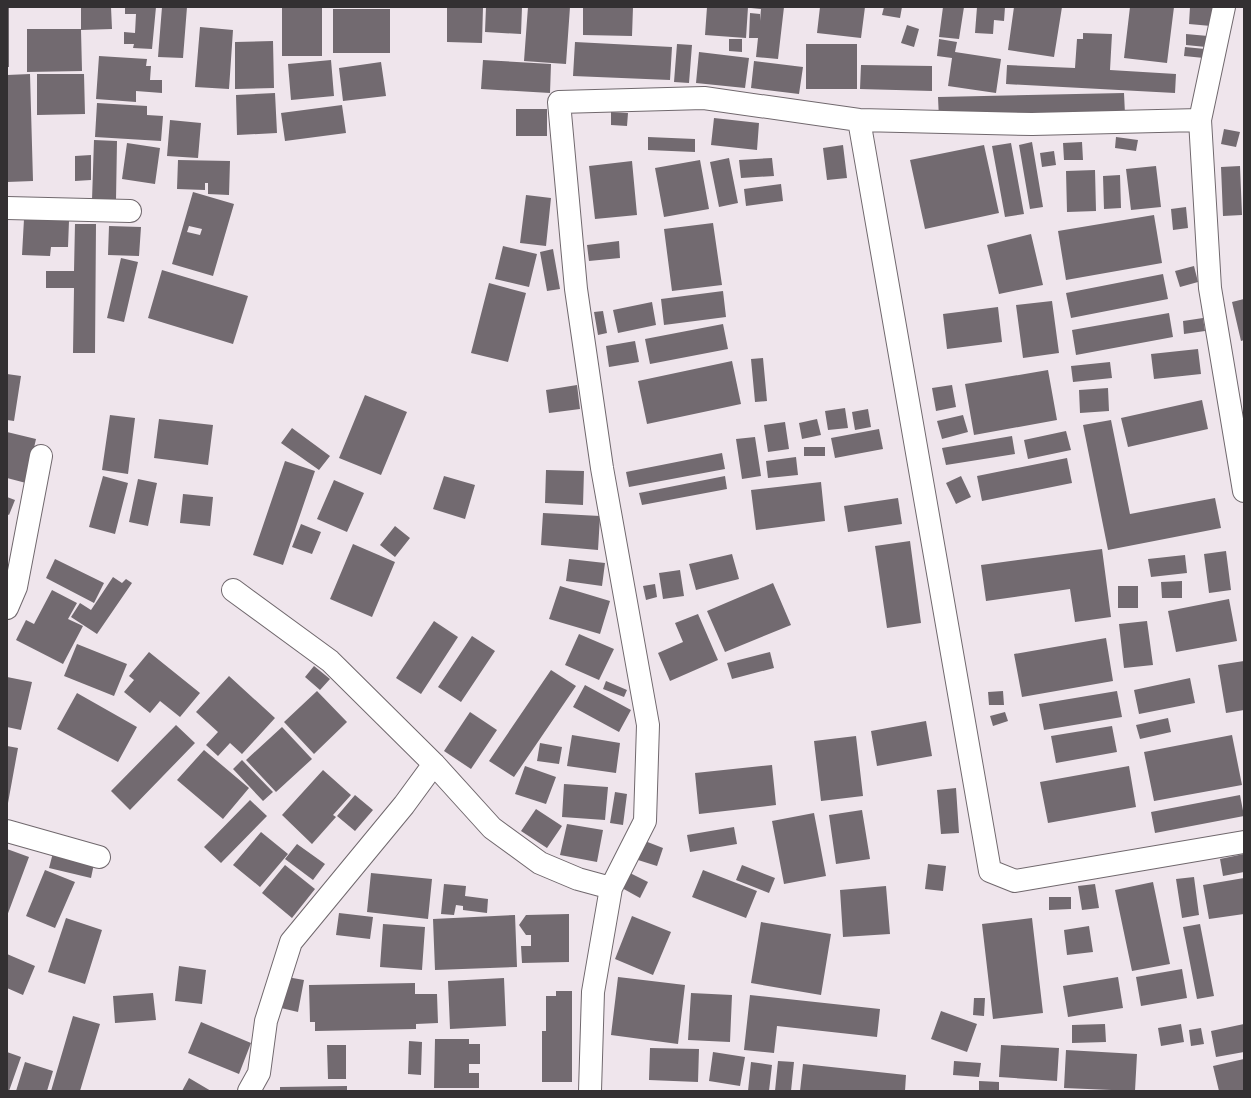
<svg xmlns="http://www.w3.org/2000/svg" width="1251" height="1098" font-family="'Open Sans',sans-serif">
<rect width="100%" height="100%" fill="#efe5ec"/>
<path fill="#726a70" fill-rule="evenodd" d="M7 7H9V67H7Z
M81 7H111L112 29 81 30 82 71 27 72V29H81Z
M125 7H156L152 49 133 48 134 44H124V32L135 33 136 14H125Z
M162 7H187L183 58 158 57Z
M282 7H322V56H282Z
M447 7H483L482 43 447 42Z
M486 7H522L521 34 485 32Z
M528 7H570L566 64 524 61Z
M583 7H633L632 36 583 35Z
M707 7H748L746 38 705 35Z
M751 7H784L778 59 756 57 758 38H749L750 13 760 14V21L761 9 751 8Z
M820 7H865L861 38 817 33Z
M884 7H902L900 18 882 15Z
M943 7H964L959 39 939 37Z
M977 7H1005L1004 21 994 20 993 34 975 33Z
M1014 7H1062L1054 57 1008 50Z
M1130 7H1174L1167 63 1124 58Z
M1190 7H1213L1211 26 1189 24Z
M333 9H390V53H333Z
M907 25 919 29 914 47 901 43Z
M200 27 233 30 229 89 195 87Z
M1083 33 1112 34 1110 70 1176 74 1175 93 1006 84 1007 65 1075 68 1077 39H1083Z
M1186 34 1208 36 1206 47 1186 45Z
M729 39H742V52L729 51Z
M939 39 957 42 955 52 1001 59 996 93 948 86 952 58 937 56Z
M273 41 274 88 235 89V42Z
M575 42 672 47 670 80 573 76Z
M677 44 692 45 689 83 674 82Z
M806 44H857V89H806Z
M1185 47 1205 49 1204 58 1184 56Z
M699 52 749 58 745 88 696 83Z
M99 56 147 59 146 66H151L150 80H162V93L136 91V102L96 99Z
M331 60 334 96 291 100 288 64Z
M483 60 551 64 550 93 481 89Z
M754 61 803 67 799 94 751 88Z
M381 62 386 96 343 101 339 68Z
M861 65 932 66V91L860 89Z
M30 74 33 181 7 182V75Z
M37 74H84L85 114 37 115Z
M275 93 277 133 237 135 236 95Z
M1124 93 1125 114 939 119 938 97Z
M97 103 147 106V115L163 116 161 141 95 137Z
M342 105 346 133 285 141 281 113Z
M516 109H547V136H516Z
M611 112 628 113 627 126 611 125Z
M714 118 759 123 757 150 711 145Z
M170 120 201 123 198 158 167 156Z
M1224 129 1240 132 1236 147 1221 144Z
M648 137 695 139V152L648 150Z
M1116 137 1138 140 1136 151 1115 148Z
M94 140 117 141 116 200H92Z
M1032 142 1043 207 1030 209 1019 145Z
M1082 142 1083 160H1064L1063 143Z
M127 143 160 148 155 184 122 179Z
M1011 143 1024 214 1005 217 992 146Z
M843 145 847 178 827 180 823 148Z
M984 145 999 213 925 229 910 160Z
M1054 151 1056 165 1042 167 1040 153Z
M91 155V180L75 181V156Z
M729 158 738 203 719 207 710 162Z
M772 158 774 176 741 178 739 160Z
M178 160 230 161 229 195 208 194V183H205V190L177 189Z
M700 160 709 209 664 217 655 168Z
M632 161 637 215 595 219 589 166Z
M1156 166 1161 207 1131 210 1126 169Z
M1240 166 1242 215 1223 216 1221 167Z
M1095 170 1096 211 1067 212 1066 171Z
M1120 175 1121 208 1104 209 1103 176Z
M781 184 783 201 746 206 744 189Z
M193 192 234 204 213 276 172 264ZM189 226 202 229 200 235 187 232Z
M526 195 551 198 546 246 520 243Z
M1186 207 1188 228 1173 230 1171 209Z
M1154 215 1162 263 1066 280 1058 231Z
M24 219 69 221 68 247H51L50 256 22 255Z
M713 223 722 285 672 291 664 229Z
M75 224H96L95 353H73L74 288H46V271H74Z
M109 226 141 227 139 256 108 255Z
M1031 234 1043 285 999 294 987 245Z
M619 241 620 258 589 261 587 245Z
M503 246 537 254 529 287 495 279Z
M553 249 560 289 547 291 540 252Z
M121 258 138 262 124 322 107 318Z
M1194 266 1198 282 1180 287 1175 271Z
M162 270 248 296 233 344 148 318Z
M1163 274 1168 299 1071 318 1066 293Z
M489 283 526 293 508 362 471 353Z
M723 291 726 317 664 325 661 299Z
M1244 299V340L1241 341 1232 302Z
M1052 301 1059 353 1023 358 1016 305Z
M652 302 656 325 618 333 613 310Z
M998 307 1002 342 947 349 943 314Z
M603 311 607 333 598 335 594 312Z
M1169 313 1173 337 1076 355 1072 330Z
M1203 318 1205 331 1184 334 1183 321Z
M723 324 728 349 650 364 645 339Z
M635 341 639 362 609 367 606 346Z
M1198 349 1201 374 1154 379 1151 354Z
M763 358 767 401 755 402 751 359Z
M732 361 741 404 647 424 638 381Z
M1110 362 1112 378 1073 382 1071 366Z
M1048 370 1057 420 974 435 965 384Z
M7 374 21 376 14 421 7 420Z
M577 385 580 409 549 413 546 390Z
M952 385 956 407 936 411 932 388Z
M1108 388 1109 411 1080 413 1079 390Z
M365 395 407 412 381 475 339 458Z
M1202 400 1208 429 1128 447 1121 418Z
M845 408 848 428 828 430 825 411Z
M868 409 871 427 855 430 852 412Z
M110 415 135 418 128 474 102 470Z
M963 415 968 432 942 439 937 421Z
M159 419 213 425 208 465 154 458Z
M817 419 821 435 802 439 799 423Z
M1111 420 1130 514 1215 498 1221 528 1108 550 1083 425Z
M785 422 789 449 768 452 764 425Z
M292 428 330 456 319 470 281 443Z
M879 429 883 449 835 458 831 438Z
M1066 431 1071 450 1028 459 1024 440Z
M7 432 36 439 26 483 7 478Z
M1012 436 1015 454 946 465 942 448Z
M755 437 761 476 742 479 736 439Z
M804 447H825V456H804Z
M722 453 725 469 629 487 626 472Z
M796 457 798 475 768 478 766 461Z
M1067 458 1072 483 982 501 977 476Z
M285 461 315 471 283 565 253 555Z
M546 470 584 471 583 505 545 503Z
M103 476 128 483 115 534 89 527Z
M444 476 475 485 465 519 433 509Z
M725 476 727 489 642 505 639 493Z
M961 476 971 497 956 504 946 483Z
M138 479 157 483 148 526 129 522Z
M334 480 364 493 347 532 317 519Z
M821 482 825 521 756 530 751 490Z
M183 494 213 497 210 526 180 523Z
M7 497 15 500 9 515 7 514Z
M898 498 902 524 848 532 844 506Z
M543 513 600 516 598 550 541 545Z
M301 524 321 532 312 554 292 547Z
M395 526 410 538 395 557 380 545Z
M910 541 921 623 887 628 875 546Z
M353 544 395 562 372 617 330 599Z
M1102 549 1111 617 1075 622 1070 589 986 601 981 565Z
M1226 551 1231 590 1209 593 1204 554Z
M732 554 739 579 696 590 689 564Z
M1185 555 1187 573 1151 577 1148 559Z
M55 559 104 583 94 603 46 578Z
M569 559 605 563 602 586 566 581Z
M680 570 684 596 663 599 659 573Z
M113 577 122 583 126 579 132 583 97 634 71 617 80 603 91 610Z
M1182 581V598H1162L1161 582Z
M773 583 791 625 725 652 707 611Z
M655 584 657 597 646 600 643 586Z
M560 586 610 601 600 634 549 619Z
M1118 586H1138V608H1118Z
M52 590 77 603 68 619 83 626 63 664 16 640 26 620 34 624Z
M1229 599 1237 641 1176 652 1168 611Z
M698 614 718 660 670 681 658 653 683 642 675 623Z
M434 621 458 637 421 694 396 678Z
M1147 621 1153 665 1124 668 1119 624Z
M579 634 614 649 599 680 565 665Z
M472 636 495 651 461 702 438 687Z
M1106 638 1113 681 1022 697 1014 654Z
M77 644 127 664 114 696 64 676Z
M149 652 200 693 180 717 160 701 150 713 124 692 134 680 129 676Z
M770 652 774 668 732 679 727 663Z
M1244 661V710L1226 713 1218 665Z
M314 666 330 679 320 690 305 677Z
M551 670 576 686 514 777 489 761Z
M229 676 275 718 242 754 230 743 218 756 206 745 218 732 196 712Z
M7 677 32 682 21 730 7 727Z
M1190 678 1195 703 1139 714 1134 690Z
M606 681 627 690 624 697 603 689Z
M585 685 631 710 619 732 573 707Z
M317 691 347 722 314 754 284 722Z
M1003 691 1004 705H989L988 692Z
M1117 691 1122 717 1044 730 1039 704Z
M77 693 137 727 118 762 57 729Z
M470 712 497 730 471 769 444 751Z
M1005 712 1008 721 993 726 990 716Z
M1168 718 1171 732 1140 739 1136 725Z
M926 721 932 756 877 766 871 731Z
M176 725 195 743 130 810 111 791Z
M1112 726 1117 752 1056 763 1051 736Z
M282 727 312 759 276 792 246 760Z
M572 735 620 743 616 773 567 766Z
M1232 735 1242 785 1154 801 1144 752Z
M856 736 863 796 821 801 814 741Z
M540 743 562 747 559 764 537 761Z
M7 746 18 748 8 803H7Z
M204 750 249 788 223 819 177 780Z
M242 760 273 792 263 801 233 769Z
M772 765 776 805 699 814 695 773Z
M525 766 556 777 546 804 515 794Z
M1129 766 1136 807 1048 823 1040 782Z
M323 770 351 795 333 815 336 817 312 844 282 815Z
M564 784 608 787 605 820 562 817Z
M956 788 959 833 941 834 937 790Z
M615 792 627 794 623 825 610 823Z
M355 795 373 810 355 831 337 816Z
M1240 795 1244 816 1155 833 1151 812Z
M250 800 267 816 221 863 204 847Z
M536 809 562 826 547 848 521 831Z
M862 810 870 859 836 864 829 815Z
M814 813 826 876 784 884 772 821Z
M567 824 603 830 597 862 560 855Z
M734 827 737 844 690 852 687 835Z
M261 832 288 854 260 887 233 865Z
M645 841 663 848 657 866 638 860Z
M297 844 325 864 313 880 285 859Z
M7 849 29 857 7 916Z
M54 849 95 859 91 878 49 868Z
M1244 854V872L1223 876 1220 859Z
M928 864 946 866 943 891 925 889Z
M285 865 315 889 292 918 262 893Z
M742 865 775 878 769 893 736 880Z
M45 870 75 882 55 928 26 916Z
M703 870 757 891 746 918 692 897Z
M371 873 432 879 428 919 367 912Z
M630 873 648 882 640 898 622 888Z
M1194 877 1199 915 1182 918 1176 879Z
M1244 878V914L1209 919 1203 885Z
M1153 882 1170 964 1132 971 1115 890Z
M444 884 466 886 465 896 488 899 487 913 463 910V906L456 905 454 915 441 914Z
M1095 884 1099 908 1082 910 1078 886Z
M886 886 890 934 843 937 840 890Z
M1049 897H1071V909L1049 910Z
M339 913 373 917 370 939 336 935Z
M569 914V962L522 963 521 946H531V935H526L519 925 526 915Z
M515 915 517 967 435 970 433 919Z
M632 916 671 932 653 975 615 959Z
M66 918 102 930 85 984 48 972Z
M1032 918 1043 1013 993 1019 982 924Z
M761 922 831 934 821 995 751 983Z
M383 924 425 927 422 970 380 967Z
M1200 924 1214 996 1197 999 1183 927Z
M1089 926 1093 952 1067 955 1064 930Z
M7 954 35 966 23 995 7 988Z
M179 966 206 970 202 1004 175 1001Z
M1182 969 1187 998 1141 1006 1136 977Z
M287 977 304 980 298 1012 281 1008Z
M618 977 685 985 678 1044 611 1035Z
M1118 977 1123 1008 1068 1017 1063 986Z
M504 978 506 1026 450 1029 448 981Z
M415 983V994H437L438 1023 416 1024V1029L315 1031V1022H310L309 985Z
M556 991H572V1082H542V1031H546V996H556Z
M153 993 156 1020 115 1023 113 996Z
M691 993 732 995 730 1042 688 1040Z
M750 995 880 1009 877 1037 777 1026 774 1053 744 1050Z
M974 998H985L984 1016 973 1015Z
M941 1011 977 1024 967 1052 931 1039Z
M73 1016 100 1024 80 1091H51Z
M201 1022 251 1043 239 1074 188 1053Z
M1105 1024 1106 1042 1072 1043V1025Z
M1181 1024 1184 1042 1161 1046 1158 1028Z
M1244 1024V1052L1216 1057 1211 1031Z
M1201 1028 1204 1044 1191 1046 1189 1030Z
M435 1039H469V1044H480V1064H469V1073H479V1088H434Z
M409 1041 422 1042 421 1075 408 1074Z
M327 1045H346V1079H328Z
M1001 1045 1059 1048 1057 1081 999 1077Z
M650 1048 699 1049 698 1082 649 1080Z
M1066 1050 1137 1054 1135 1091 1064 1088Z
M7 1052 21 1057 9 1091H7Z
M713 1052 745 1057 740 1086 709 1081Z
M1244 1059V1091H1219L1213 1066Z
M778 1061 794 1062 791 1091H775Z
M954 1061 981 1063 979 1077 953 1075Z
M25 1062 53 1071 47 1091H16Z
M751 1062 772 1065 769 1091H748Z
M803 1064 906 1075 905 1091H800Z
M189 1078 211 1091H182Z
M979 1081 999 1082V1091H979Z
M347 1086V1091H280V1087Z"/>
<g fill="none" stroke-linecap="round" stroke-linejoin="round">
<defs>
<path id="minor" d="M1224 7 1200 120 1210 288 1244 491
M859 120 990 871 1015 881 1244 842
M7 208 130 211
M233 590 330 661 434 764 492 828 540 863 578 879 611 888
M7 608 16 587 41 456
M7 831 99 857
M249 1091 259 1073 266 1021 291 942 404 805 434 764
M590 1091 593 992 611 888 645 821 648 725 602 468 576 289 559 102 704 98 859 120 1032 124 1200 120"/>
</defs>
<use href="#minor" stroke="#70686d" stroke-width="24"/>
<use href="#minor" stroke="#fff" stroke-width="22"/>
</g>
<rect width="1251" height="1098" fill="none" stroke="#333032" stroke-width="16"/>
</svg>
